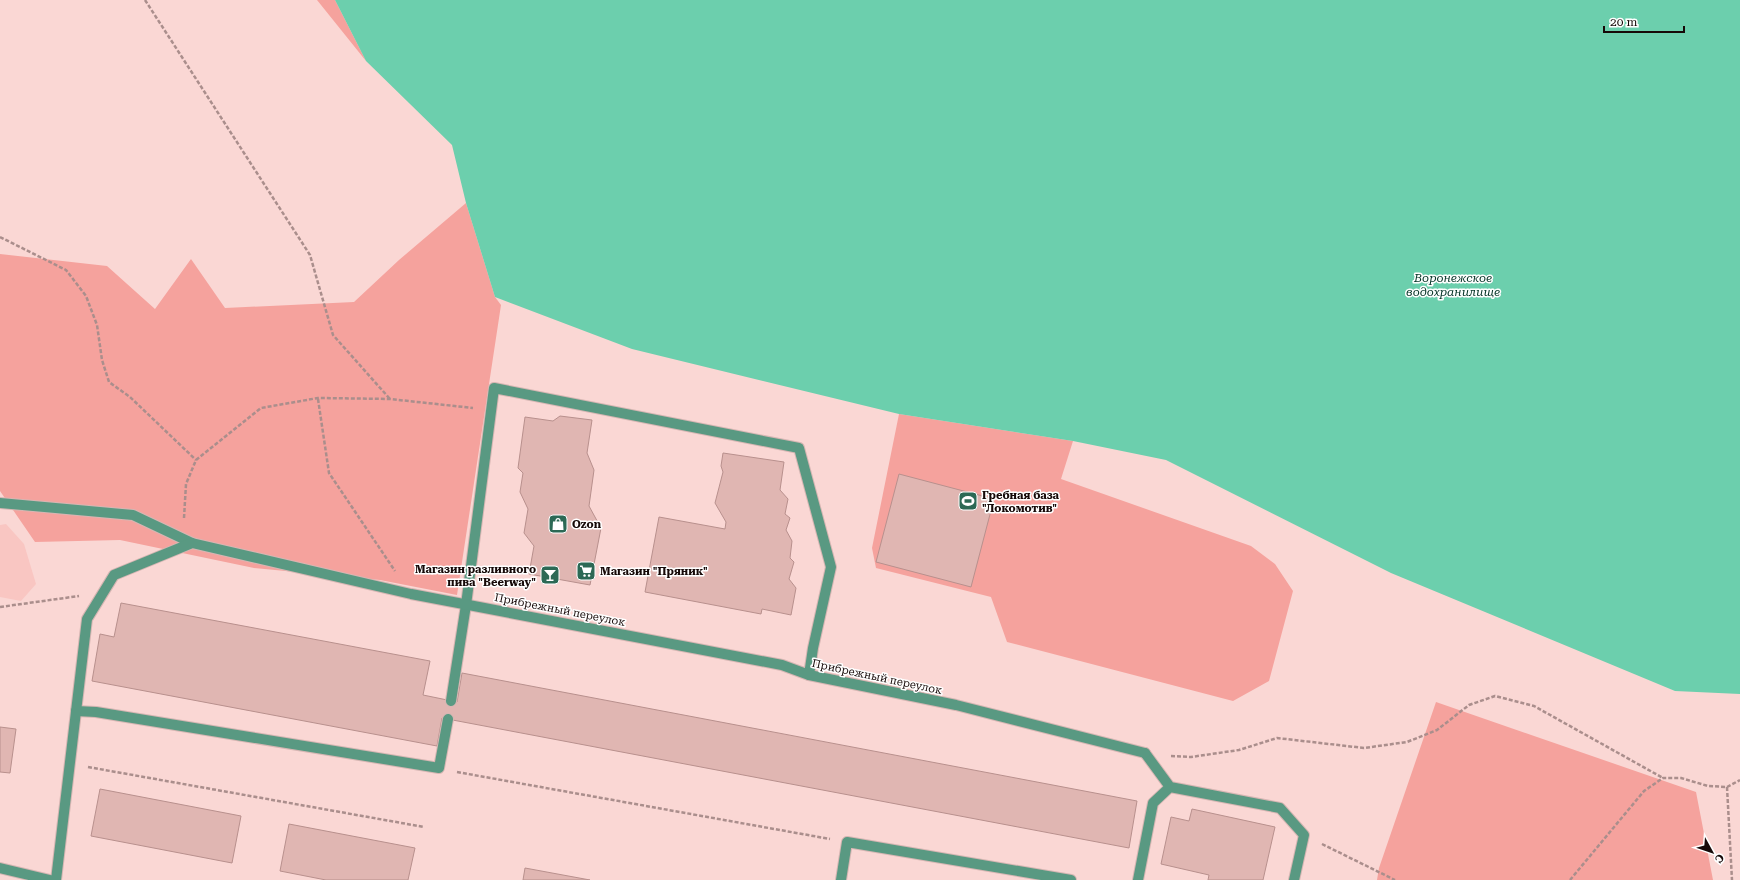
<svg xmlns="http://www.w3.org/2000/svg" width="1740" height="880" font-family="'Roboto Serif',serif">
<rect width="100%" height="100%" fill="#fad7d4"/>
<path fill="#f9c6c2" d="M6 524 24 544 36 584 21 601 0 597V525Z"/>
<path fill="#f5a29d" d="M317 0H335L366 61Z
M466 203 495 297 501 305 457 595 380 580 254 568 120 540 35 542 0 491V254L107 266 155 309 191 259 225 308 354 302 399 260Z
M899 414 1073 441 1061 479 1251 546 1275 564 1293 591 1269 681 1233 701 1007 642 991 597 876 568 872 548Z
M1436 702 1696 792 1713 880H1377L1379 868Z"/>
<path fill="#6ccfad" d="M335 0H1740V694L1675 691 1391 573 1166 460 1073 441 899 414 632 349 495 297 466 203 452 145 366 61Z"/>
<path fill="#e0b6b2" stroke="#b8908d" d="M560 416 592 420 587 453 594 470 589 506 601 528 590 585 529 574 534 546 524 533 528 509 520 492 523 473 518 468 525 417 553 421Z
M723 453 784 462 780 490 788 499 785 514 790 518 786 530 792 541 790 558 794 562 789 579 796 588 791 615 762 609 761 614 645 592 659 517 725 529 726 522 715 503 723 472 721 466Z
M899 474 994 499 971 587 876 562Z
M121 603 430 661 423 695 457 702 462 673 1137 801 1129 848 442 718 437 746 92 681 100 634 114 637Z
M0 727 16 729 10 773 0 772Z
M100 789 241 816 232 863 91 836Z
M1192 809 1275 827 1263 880H1208L1209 875 1161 864 1171 817 1189 821Z
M289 824 415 848 408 880H326L280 871Z
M525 868 590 880H523Z"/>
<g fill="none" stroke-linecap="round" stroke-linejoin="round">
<defs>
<path id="service" d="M0 503 133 515 192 543
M451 701 466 605 494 388 799 448 831 567 813 648 809 675
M76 711 96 712 439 768 448 719
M1145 753 1170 787 1280 808 1304 835 1294 880
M841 880 847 842 1071 880
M1138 880 1153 803 1170 787"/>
<path id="minor" d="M0 868 50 880
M56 880 87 619 114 575 192 543 411 594 782 665 809 675 956 705 1145 753"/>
</defs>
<use href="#service" stroke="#d6b6b3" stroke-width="12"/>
<use href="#minor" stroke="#d6b6b3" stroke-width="12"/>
<path stroke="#aa8e8c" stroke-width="2.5" stroke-dasharray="4 2" stroke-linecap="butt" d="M145 0 310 255 333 335 390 399
M0 237 66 270 86 296 97 325 102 360 109 382 130 397 196 460
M318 399 329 473 395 571
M184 518 186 484 196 460 261 408 318 398 390 399 473 408
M0 607 79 596
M1171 756 1191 757 1239 750 1277 738 1364 748 1407 742 1437 730 1469 705 1495 696 1534 706 1663 778
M88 767 424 827
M457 772 830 839
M1727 787 1732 880
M1322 844 1395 880
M1570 880 1644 791 1663 778H1681L1708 786 1727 787 1740 780"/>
<use href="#service" stroke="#599982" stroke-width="10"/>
<use href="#minor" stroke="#599982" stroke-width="10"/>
</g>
<defs>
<symbol id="stadium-square" viewBox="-11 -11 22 22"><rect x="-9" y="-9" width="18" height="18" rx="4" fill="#2c6955" stroke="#fff"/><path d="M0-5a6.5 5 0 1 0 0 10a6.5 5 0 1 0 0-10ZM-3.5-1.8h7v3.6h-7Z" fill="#fff"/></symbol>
<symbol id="shop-square" viewBox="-11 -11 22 22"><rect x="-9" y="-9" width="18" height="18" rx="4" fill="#2c6955" stroke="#fff"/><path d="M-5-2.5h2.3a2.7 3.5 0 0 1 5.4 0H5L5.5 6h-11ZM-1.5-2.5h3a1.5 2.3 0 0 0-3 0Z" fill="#fff"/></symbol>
<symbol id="supermarket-square" viewBox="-11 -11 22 22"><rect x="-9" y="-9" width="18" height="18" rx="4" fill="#2c6955" stroke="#fff"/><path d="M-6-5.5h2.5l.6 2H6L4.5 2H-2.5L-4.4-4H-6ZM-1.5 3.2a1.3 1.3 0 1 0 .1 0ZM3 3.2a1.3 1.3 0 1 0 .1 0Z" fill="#fff"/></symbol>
<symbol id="bar-square" viewBox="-11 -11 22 22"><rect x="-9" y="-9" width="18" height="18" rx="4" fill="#2c6955" stroke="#fff"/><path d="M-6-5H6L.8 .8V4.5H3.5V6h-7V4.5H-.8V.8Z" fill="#fff"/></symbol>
</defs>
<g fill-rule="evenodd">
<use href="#stadium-square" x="957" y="490" width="22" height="22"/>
<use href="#shop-square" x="547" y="513" width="22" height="22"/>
<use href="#supermarket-square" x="575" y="560" width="22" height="22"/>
<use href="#bar-square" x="539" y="564" width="22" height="22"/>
</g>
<g text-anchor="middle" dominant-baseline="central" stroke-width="3" stroke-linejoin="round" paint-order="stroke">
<g font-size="11" font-weight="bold" fill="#160908" stroke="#fff" text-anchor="start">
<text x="982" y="495">Гребная база<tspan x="982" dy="13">"Локомотив"</tspan></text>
<text x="572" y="524">Ozon</text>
<text x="536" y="569" text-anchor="end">Магазин разливного<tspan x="536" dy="13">пива "Beerway"</tspan></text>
<text x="600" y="571">Магазин "Пряник"</text>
</g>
<g font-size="11" fill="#160908" stroke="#fff">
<text transform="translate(560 610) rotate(11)">Прибрежный переулок</text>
<text transform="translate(877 677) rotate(12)">Прибрежный переулок</text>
</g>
<g font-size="12" font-style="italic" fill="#023224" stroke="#fff">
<text x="1453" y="278">Воронежское<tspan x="1453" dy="14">водохранилище</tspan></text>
</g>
</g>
<g transform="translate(1712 852) rotate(130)" stroke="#ffffff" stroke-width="3" paint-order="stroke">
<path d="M0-3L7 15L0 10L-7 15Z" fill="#160908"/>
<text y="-6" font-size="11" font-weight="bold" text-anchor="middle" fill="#160908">С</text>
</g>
<path d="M1604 26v6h80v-6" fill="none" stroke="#160908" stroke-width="2"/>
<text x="1610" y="26" font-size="12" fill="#160908" stroke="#ffffff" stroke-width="3" paint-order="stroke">20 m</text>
</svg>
